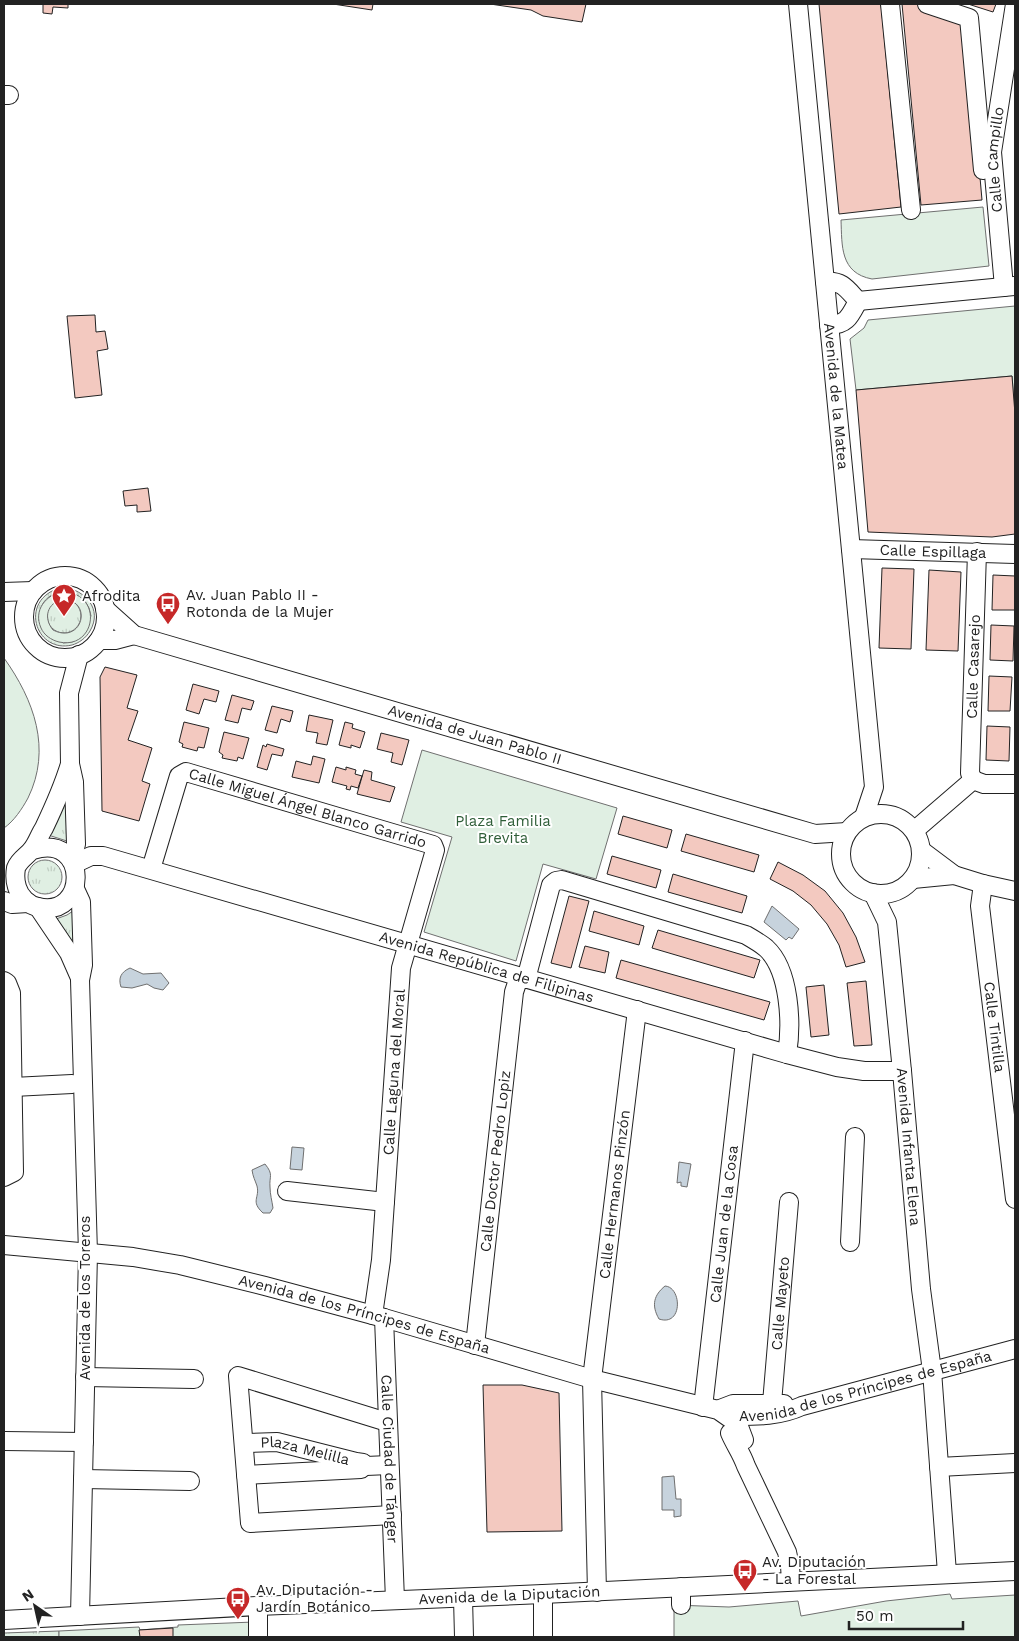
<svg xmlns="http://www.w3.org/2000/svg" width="1019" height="1641" font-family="'Work Sans',sans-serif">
<defs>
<pattern id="grass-tufts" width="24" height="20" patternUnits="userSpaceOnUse" patternTransform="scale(1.25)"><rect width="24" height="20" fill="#e0efe3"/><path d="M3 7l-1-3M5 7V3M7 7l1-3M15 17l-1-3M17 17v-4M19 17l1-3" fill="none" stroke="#c0cdc2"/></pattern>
</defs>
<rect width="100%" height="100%" fill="#fff"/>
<path fill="url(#grass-tufts)" stroke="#6f6f6f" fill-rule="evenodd" d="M63 587C85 590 103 609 90 631 86 638 79 643 72 645 35 654 17 598 63 587ZM63 591 71 592 85 601 89 608 91 616 79 638 72 642 63 643 39 621C39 604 46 595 63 591Z
M47 616a17 17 0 1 1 34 0a17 17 0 1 1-34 0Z
M66 797 70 842 45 834Z
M28 877a17 17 0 1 1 34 0a17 17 0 1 1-34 0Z
M76 909 77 950 56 919 67 915Z
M59 1631V1637H4V1633Z"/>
<path fill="#e0efe3" stroke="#6f6f6f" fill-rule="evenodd" d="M983 207 989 266 872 279C840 273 842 246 841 220Z
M1015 306V414L1012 376 856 390 850 339 864 328 868 320Z
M63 591C105 595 95 650 59 642 51 640 44 635 41 628 33 610 46 595 63 591ZM63 599C94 601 82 645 53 630 43 618 47 603 63 599Z
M4 658C34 700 52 749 28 798 22 809 14 821 4 828Z
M422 750 617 808 596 879 543 864 516 961 424 932 452 837 401 822Z
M950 1594 952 1599 1015 1595V1637H674V1605L729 1607 798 1601 801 1616 886 1601Z
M254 1622V1637H59V1631L139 1627 140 1630 178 1627V1625Z"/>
<path fill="#c7d3dd" stroke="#6f6f6f" d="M772 906 799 929 792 939 789 937 786 940 764 922Z
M130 968 143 974 161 973 169 983 163 990 154 988 147 984 132 988 121 987C118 978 121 972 130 968Z
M292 1147 304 1148 302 1170 290 1169Z
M679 1162 691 1164 687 1187 681 1186V1182L677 1183Z
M265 1164C274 1175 269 1176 270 1187 270 1194 272 1201 273 1208L270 1213H263C250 1201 260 1198 257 1186 255 1180 253 1177 252 1170Z
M665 1286C682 1287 683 1327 659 1319 651 1305 654 1295 665 1286Z
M674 1476 676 1499H681V1516L674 1517V1510H662V1477Z"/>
<path fill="#f3c9c0" stroke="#222" d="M43 4H68V8L53 7 52 14 43 13Z
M333 4H373L372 10Z
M490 4H586L582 22 543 16 531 10Z
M819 4H881L901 207 839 214Z
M902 4H917L966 19 982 200 921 205Z
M968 4H996L993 12Z
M95 315 96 332 105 331 108 349 97 351 102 395 75 398 67 316Z
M1012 376 1015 414V534L992 537 868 532 856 390Z
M148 488 151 511 137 512V505L125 506 123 491Z
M882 568 914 569 911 649 879 648Z
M929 570 961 572 958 651 926 650Z
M993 575 1015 576V610H992Z
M991 625 1014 626 1013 661 990 660Z
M105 667 137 675 127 708 138 711 128 740 152 748 142 781 150 784 139 821 102 811 100 677Z
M989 676 1012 677 1010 711H988Z
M193 684 219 691 216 702 204 699 199 714 186 710Z
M232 695 254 701 251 710 242 708 238 723 225 720Z
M272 706 293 711 290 722 281 719 277 733 265 730Z
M309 715 333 720 327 745 316 743 318 733 306 731Z
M184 722 209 728 204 748 198 747 197 751 182 747 183 744 179 742Z
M345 722 353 724 352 728 365 732 360 748 351 745V748L339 745Z
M987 726 1010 727 1009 761 986 760Z
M224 732 249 738 243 759 238 757 237 761 222 758 223 755 219 752Z
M381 733 409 740 402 765 391 762 393 753 377 749Z
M267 744 284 749 282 756 272 754 267 770 257 767 263 745 266 747Z
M313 756 325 759 319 783 292 777 296 761 311 765Z
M336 767 346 770V767L356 770 355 774 362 776 358 788 351 786 350 790 346 789 347 786 332 782Z
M364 770 372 772 371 780 395 787 390 802 357 794Z
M623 816 672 830 667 848 618 834Z
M686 834 759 855 754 872 681 851Z
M612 856 661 870 656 888 607 874Z
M778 862 803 875 825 891 843 913 856 937 865 962 846 967 839 945 827 924 811 905 793 891 770 879Z
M673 874 747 896 742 913 668 892Z
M569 896 589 901 571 968 551 963Z
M594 911 644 926 639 945 589 931Z
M658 930 760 960 754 978 652 948Z
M585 946 609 952 605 973 579 967Z
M621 960 770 1002 764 1020 616 978Z
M866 981 872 1045 854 1046 847 983Z
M824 985 829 1035 811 1037 806 987Z
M483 1385H522L559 1393 562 1531 487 1532Z
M173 1628V1637H140L139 1630Z"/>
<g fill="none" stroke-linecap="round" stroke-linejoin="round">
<defs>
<g id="minor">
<path id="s1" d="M798 4 874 787 864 817"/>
<path d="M890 4 911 210"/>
<path d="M927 4 969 18 983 170"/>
<path d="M4 95H9"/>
<path d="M825 282C842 280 847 289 858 301"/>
<path id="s2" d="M1004 287 992 152 1015 4"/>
<path d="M858 301 1014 286"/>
<path d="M829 325C847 325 850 316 858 301"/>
<path id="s3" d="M851 549 1015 554"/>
<circle cx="65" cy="617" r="41"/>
<path d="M4 592 33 591"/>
<path id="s4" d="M105 609 134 635 815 834 847 832"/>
<path d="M99 640H115L134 635"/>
<path id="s5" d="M973 780 970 773 977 552"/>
<path d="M973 780 984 784H1015"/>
<circle cx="881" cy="854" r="40"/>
<path d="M915 830 973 780"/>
<path d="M33 850C89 832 89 919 38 907 28 905 20 897 17 887 15 881 15 874 16 868 20 858 28 856 33 848 37 843 40 834 44 828 54 807 63 787 70 764"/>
<path d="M922 851 954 875 983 884 1015 891"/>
<path d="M72 861 76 844 74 782 70 764 69 693 79 655"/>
<path id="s6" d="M74 864 91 856H103L787 1054 837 1067 864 1071H902"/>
<path id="s7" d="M151 869 179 776 186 772 433 845 435 850 401 968 381 1260 373 1315"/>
<path d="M913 879 954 875"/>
<path id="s8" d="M983 884 980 906 1015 1199"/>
<path d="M75 889 81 902 83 965 80 980 88 1253 80 1616"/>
<path id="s9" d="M873 893 887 922 902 1071 921 1289 932 1371 947 1573"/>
<path d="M4 901 12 904 28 903"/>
<path d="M38 907 69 953 80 978"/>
<path d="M526 979 551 885 556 881 562 880 746 935C753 939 760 943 766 948 790 970 792 1024 787 1054"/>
<path d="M4 981 7 983 11 993 14 1172 4 1177"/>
<path d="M13 1087 72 1084"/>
<path d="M287 1191 385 1202"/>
<path d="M850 1242 855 1137"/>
<path id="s10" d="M4 1245 133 1257 180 1265 265 1286 384 1318 592 1379 718 1410 738 1424 744 1440"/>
<path id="s11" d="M384 1318 395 1600"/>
<path id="s12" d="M475 1345 514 992 519 977"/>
<path d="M85 1377 194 1379"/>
<path id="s13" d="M772 1403 789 1202"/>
<path id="s14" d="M703 1407 745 1041"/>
<path d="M720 1409 733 1404H784"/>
<path id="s15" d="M728 1416C754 1416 778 1417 802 1406L1015 1349"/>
<path d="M387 1422 238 1376 250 1523 392 1515"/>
<path d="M730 1433C735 1445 741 1452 746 1466L787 1552 790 1566 791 1581"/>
<path d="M4 1441 84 1442"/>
<path id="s16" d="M244 1443 277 1442 356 1462 363 1463 366 1466 389 1465"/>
<path d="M939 1467 1015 1463"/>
<path d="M246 1475 361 1469"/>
<path d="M83 1479 190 1481"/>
<path d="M681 1587V1605"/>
<path id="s17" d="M597 1592 592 1379 637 1010"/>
<path d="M543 1594V1637"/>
<path d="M463 1598 464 1637"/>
<path d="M258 1606V1637"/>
<path id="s18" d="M4 1620 258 1606 543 1594 1015 1571"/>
</g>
</defs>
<use href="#minor" stroke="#222" stroke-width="20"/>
<use href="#minor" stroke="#fff" stroke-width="18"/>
</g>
<defs>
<symbol id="sight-pin" viewBox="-11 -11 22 30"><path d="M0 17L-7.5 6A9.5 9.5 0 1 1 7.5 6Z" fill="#c62828" stroke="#fff"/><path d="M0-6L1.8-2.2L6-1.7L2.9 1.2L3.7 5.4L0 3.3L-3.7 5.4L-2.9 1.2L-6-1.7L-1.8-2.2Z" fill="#fff"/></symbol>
<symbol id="bus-pin" viewBox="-11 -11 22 30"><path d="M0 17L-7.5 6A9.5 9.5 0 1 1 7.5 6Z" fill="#c62828" stroke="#fff"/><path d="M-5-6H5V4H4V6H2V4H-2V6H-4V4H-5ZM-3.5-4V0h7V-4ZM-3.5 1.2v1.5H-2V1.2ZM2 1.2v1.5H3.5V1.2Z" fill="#fff"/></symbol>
</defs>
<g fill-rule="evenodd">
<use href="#sight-pin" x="50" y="582" width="28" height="38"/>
<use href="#bus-pin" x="154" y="590" width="28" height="38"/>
<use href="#bus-pin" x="731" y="1557" width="28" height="38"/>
<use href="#bus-pin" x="224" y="1585" width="28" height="38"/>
</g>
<g text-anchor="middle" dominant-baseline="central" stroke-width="4" stroke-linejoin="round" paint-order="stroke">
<g font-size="15" fill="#222" stroke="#fff">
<text stroke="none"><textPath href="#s2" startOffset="128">Calle Campillo</textPath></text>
<text stroke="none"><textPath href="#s1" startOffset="394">Avenida de la Matea</textPath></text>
<text stroke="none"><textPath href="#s3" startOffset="82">Calle Espillaga</textPath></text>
<text stroke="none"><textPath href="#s5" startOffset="114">Calle Casarejo</textPath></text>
<text stroke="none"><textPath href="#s4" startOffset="394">Avenida de Juan Pablo II</textPath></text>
<text stroke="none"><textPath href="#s7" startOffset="232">Calle Miguel Ángel Blanco Garrido</textPath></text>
<text stroke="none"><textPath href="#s6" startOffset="430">Avenida República de Filipinas</textPath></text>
<text stroke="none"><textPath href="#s8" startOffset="144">Calle Tintilla</textPath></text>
<text transform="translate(394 1072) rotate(-86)">Calle Laguna del Moral</text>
<text stroke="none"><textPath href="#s9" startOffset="258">Avenida Infanta Elena</textPath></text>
<text stroke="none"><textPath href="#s12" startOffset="185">Calle Doctor Pedro Lopiz</textPath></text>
<text stroke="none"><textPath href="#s17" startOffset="399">Calle Hermanos Pinzón</textPath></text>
<text stroke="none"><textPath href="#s14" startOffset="184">Calle Juan de la Cosa</textPath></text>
<text transform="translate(85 1298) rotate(-90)">Avenida de los Toreros</text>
<text stroke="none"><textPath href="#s13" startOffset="100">Calle Mayeto</textPath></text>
<text stroke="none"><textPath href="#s10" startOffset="368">Avenida de los Príncipes de España</textPath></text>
<text stroke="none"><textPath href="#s15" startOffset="141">Avenida de los Príncipes de España</textPath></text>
<text stroke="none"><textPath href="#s16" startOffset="62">Plaza Melilla</textPath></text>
<text stroke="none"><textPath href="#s11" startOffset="141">Calle Ciudad de Tánger</textPath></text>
<text stroke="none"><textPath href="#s18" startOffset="506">Avenida de la Diputación</textPath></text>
</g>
<g font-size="15" fill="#222" stroke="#fff" text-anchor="start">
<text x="186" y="595">Av. Juan Pablo II -<tspan x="186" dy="17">Rotonda de la Mujer</tspan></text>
<text x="82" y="596">Afrodita</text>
<text x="762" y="1562">Av. Diputación<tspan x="762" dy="17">- La Forestal</tspan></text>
<text x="256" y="1590">Av. Diputación -<tspan x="256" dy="17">Jardín Botánico</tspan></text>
</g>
<g font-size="15" fill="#2f5e38" stroke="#fff">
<text x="503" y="821">Plaza Familia<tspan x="503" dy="17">Brevita</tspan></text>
</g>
</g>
<rect width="1019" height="1641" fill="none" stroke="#222222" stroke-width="10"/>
<g transform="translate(35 1606) rotate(326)" stroke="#ffffff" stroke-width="4" paint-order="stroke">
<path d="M0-4L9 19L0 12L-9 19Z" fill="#222222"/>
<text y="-8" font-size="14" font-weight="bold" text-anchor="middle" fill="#222222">N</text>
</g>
<path d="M849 1621v8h114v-8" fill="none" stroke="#222222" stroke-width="2.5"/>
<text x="856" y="1621" font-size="15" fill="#222222" stroke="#ffffff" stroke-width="4" paint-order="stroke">50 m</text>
</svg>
